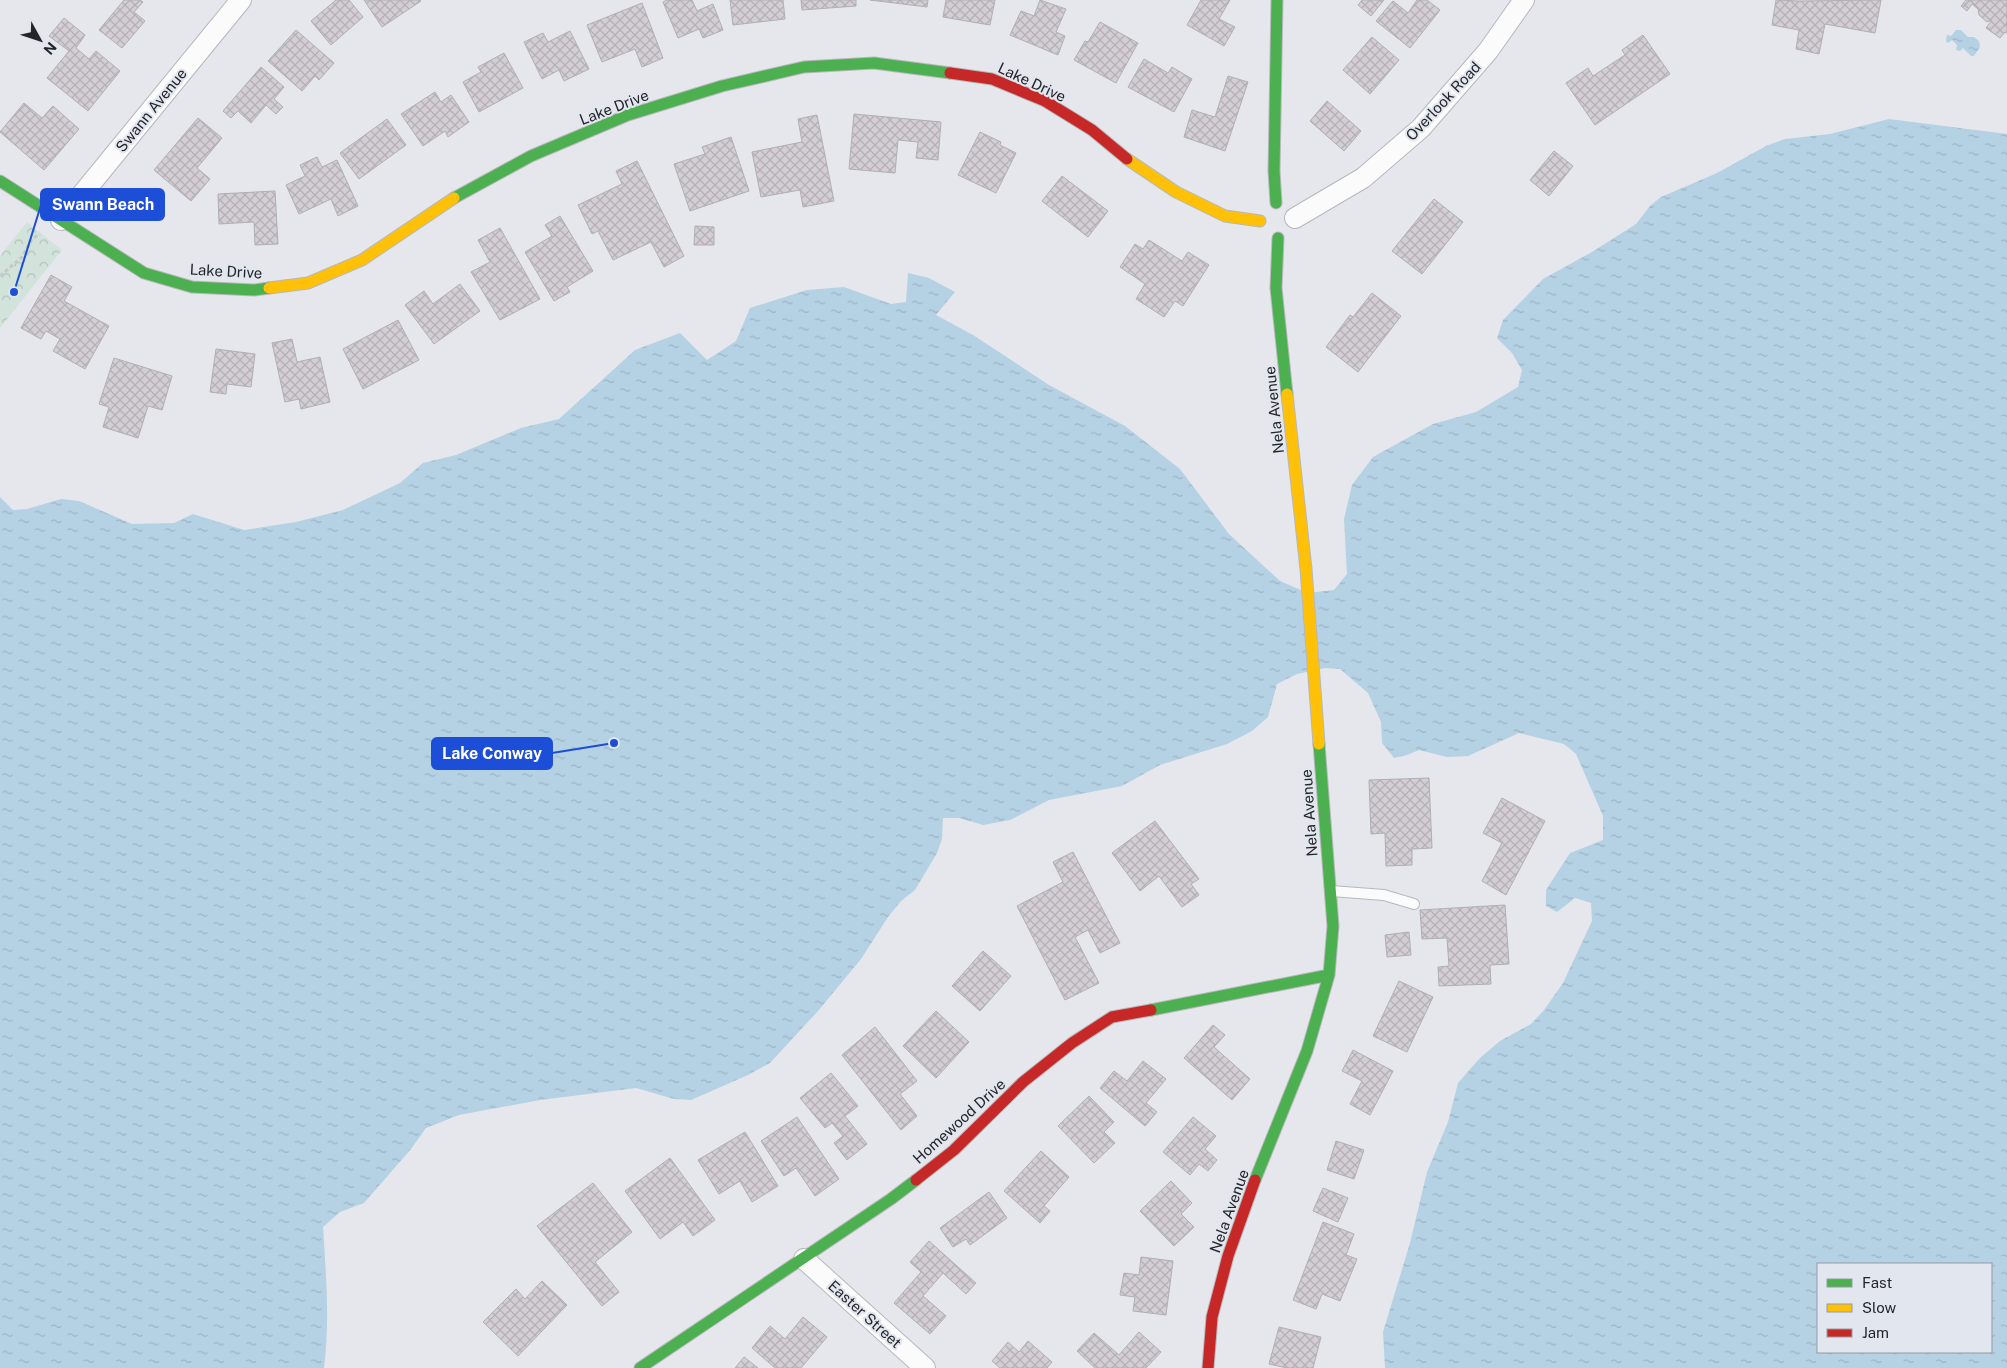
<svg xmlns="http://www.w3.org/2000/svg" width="2007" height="1368" font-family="'Public Sans',sans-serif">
<defs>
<pattern id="park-crowns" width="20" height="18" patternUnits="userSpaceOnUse" patternTransform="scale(1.25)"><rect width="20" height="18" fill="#d1e3db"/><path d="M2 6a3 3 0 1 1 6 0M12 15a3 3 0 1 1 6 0" fill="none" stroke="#b3c3bc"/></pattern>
<pattern id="water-ripples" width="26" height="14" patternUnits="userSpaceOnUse" patternTransform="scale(1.25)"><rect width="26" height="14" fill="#b5d1e4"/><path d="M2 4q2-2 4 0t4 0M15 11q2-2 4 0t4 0" fill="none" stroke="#9cb3c4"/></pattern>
<pattern id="building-cross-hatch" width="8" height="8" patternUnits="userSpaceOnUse" patternTransform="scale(1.25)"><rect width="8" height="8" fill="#d3cdd4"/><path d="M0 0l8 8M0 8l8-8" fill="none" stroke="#b5b0b6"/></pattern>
</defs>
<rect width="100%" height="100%" fill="#e5e7ec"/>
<path fill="url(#park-crowns)" d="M27 222 62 250 0 328V256Z"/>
<path fill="url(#water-ripples)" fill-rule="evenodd" d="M1956 30H1961L1968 37H1974L1979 41 1980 47 1974 56H1971L1963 48 1960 51 1956 50 1957 45 1952 40 1948 43 1946 41 1947 35 1951 36Z
M1889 119 2007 134V1368H1385L1383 1332 1410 1243 1427 1172 1448 1122 1458 1083 1480 1058 1500 1041 1531 1024 1544 1010 1563 983 1592 921 1591 903 1575 898 1557 912 1546 906V890L1570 853 1603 840V816L1576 754 1564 744 1519 733 1468 756 1447 757 1419 750 1407 755 1394 758 1382 743 1381 722 1368 693 1340 669 1325 668 1297 674 1277 684 1268 717 1252 731 1227 744 1160 765 1122 786 1049 800 1010 820 983 825 959 818H943L942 839 937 853 915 890 901 901 888 917 861 959 818 1011 770 1063 748 1075 691 1100 674 1099 636 1088 540 1100 459 1115 426 1128 411 1149 364 1203 340 1212 323 1227C326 1274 330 1322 324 1368H0V497L13 510 27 509 61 499 79 501 132 524 174 523 193 514 244 530 296 522 343 510 400 483 423 463 456 455 521 428 559 419 635 350 680 333 707 360 736 341 750 308 807 290 844 287 891 304 906 302 908 273 929 278 955 292 936 315 973 335 1049 385 1125 426 1180 469 1229 534 1280 581 1308 593 1334 590 1347 574 1344 519 1352 485 1373 457 1433 424 1476 412 1518 387 1522 370 1512 353 1497 338 1503 320 1543 279 1592 252 1636 224 1650 206 1661 197 1717 173 1766 146 1785 139 1830 134ZM1818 1264H1991V1352H1818Z"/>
<path fill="url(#building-cross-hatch)" stroke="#b0afb3" d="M124 0H140L143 2 134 12 145 21 122 48 99 30Z
M336 0H349L363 17 331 45 311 21Z
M364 0H420L421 1 382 27Z
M667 0H692L697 11 713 4 723 30 703 38 699 29 678 38 663 2Z
M730 0H783L785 19 733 25Z
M801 0H856V6L802 10Z
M870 0H928L927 7Z
M946 0H995L990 25 943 17Z
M1040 0 1066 9 1056 32 1065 36 1058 55 1010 35 1021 11 1034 16Z
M1201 0H1230L1219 19 1235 27 1224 46 1187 25Z
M1362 0H1384L1371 16 1358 5Z
M1417 0H1427L1440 10 1410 48 1376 21 1393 1 1408 13Z
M1776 0 1799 1 1881 0 1875 33 1825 24 1819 54 1796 49 1799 30 1772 25Z
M1966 0H2007V33L2005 32 2000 38 1986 28 1992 20 1987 22 1979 15 1978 9 1972 4 1967 11 1961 6Z
M642 3 663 58 642 67 635 49 602 62 587 25Z
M64 18 85 35 76 48 89 59 96 51 120 71 88 111 47 78 69 51 49 36Z
M1100 22 1138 43 1116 83 1074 60 1085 41 1088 42Z
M296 30 334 63 319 80 315 76 302 91 268 61Z
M570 31 589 69 564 81 559 70 542 79 524 42 543 33 548 42Z
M1643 35 1670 74 1595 125 1566 83 1588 68 1593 76 1625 55 1622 50Z
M1372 37 1399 60 1370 94 1343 70Z
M504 53 523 88 479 112 463 82 481 72 478 67Z
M1144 59 1168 73 1172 67 1192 79 1174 112 1128 87Z
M261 67 284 87 274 99 283 107 276 114 266 105 251 123 238 111 231 118 223 111Z
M1228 76 1248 82 1225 151 1184 137 1192 110 1215 117Z
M435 92 441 102 451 95 469 122 448 137 445 131 423 146 401 114Z
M1327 101 1361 131 1344 151 1310 121Z
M24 103 42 118 53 106 79 129 44 170 0 132Z
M854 114 941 122 938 160 916 158 918 142 898 140 895 173 849 169Z
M817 115 834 201 803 207 800 190 761 197 752 152 802 142 798 119Z
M198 118 222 138 197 168 210 179 191 201 154 170Z
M387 119 406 145 359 179 340 153Z
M980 132 1001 142 1000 145 1016 153 996 193 958 175Z
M731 137 749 191 690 211 674 164 705 154 702 147Z
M1554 151 1573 166 1549 196 1530 180Z
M317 157 322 167 337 160 358 206 338 216 331 199 299 214 286 185 305 176 300 165Z
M637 161 684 256 664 267 651 242 613 260 598 231 592 234 578 205 622 184 616 171Z
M1062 176 1108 211 1088 237 1042 201Z
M275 191 278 244 255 245 254 222 219 224 218 194Z
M1434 199 1463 222 1422 274 1392 251Z
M560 216 593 271 567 287 570 292 554 301 525 252 552 236 545 225Z
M695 226 714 227V245H694Z
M500 228 540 299 500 320 471 272 490 262 478 240Z
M1149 240 1182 261 1188 252 1209 265 1183 306 1175 301 1164 317 1136 299 1145 284 1120 267 1135 244 1143 249Z
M51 275 72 287 64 301 109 326 85 369 53 351 60 339 46 331 41 339 21 328Z
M460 284 480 311 434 344 405 305 424 291 433 304Z
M1372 293 1401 316 1358 372 1326 347 1350 315 1353 317Z
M398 320 419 360 363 389 343 349Z
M292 339 297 362 320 357 330 402 301 409 299 399 285 402 272 343Z
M216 349 255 354 251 387 227 384 226 394 210 392Z
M114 358 172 376 162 410 148 406 138 438 103 427 109 407 99 404Z
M1429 778 1432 848 1412 849V865L1386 866 1385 833 1371 834 1369 780Z
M1502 798 1545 821 1506 895 1482 881 1502 843 1483 833Z
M1155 821 1199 879 1191 884 1199 895 1182 907 1159 876 1140 891 1112 853Z
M1073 852 1120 943 1100 953 1088 930 1075 937 1099 983 1065 1000 1017 906 1063 882 1053 862Z
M1505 905 1509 964 1490 965 1491 984 1439 986 1438 967 1449 966 1447 938 1422 939 1420 910Z
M1409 932 1411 955 1387 957 1385 935Z
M983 951 1011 976 980 1011 952 986Z
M1399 981 1433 997 1407 1052 1373 1036Z
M936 1011 969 1042 936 1078 903 1046Z
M1213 1025 1225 1035 1214 1047 1250 1079 1232 1100 1184 1058Z
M875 1027 917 1081 900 1094 917 1116 901 1130 842 1055Z
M1353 1050 1393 1071 1370 1115 1350 1104 1362 1081 1342 1071Z
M1143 1061 1166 1079 1146 1103 1157 1112 1145 1126 1100 1088 1114 1071 1127 1081Z
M831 1073 858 1106 845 1116 867 1144 847 1160 834 1143 843 1136 832 1123 825 1128 800 1098Z
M1089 1096 1114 1122 1104 1132 1115 1143 1094 1163 1058 1126Z
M797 1117 839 1179 815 1196 796 1168 784 1176 761 1141Z
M1193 1117 1216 1136 1205 1149 1217 1160 1208 1171 1199 1164 1190 1175 1163 1152Z
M745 1132 778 1186 752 1202 740 1181 719 1194 698 1160Z
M1336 1141 1364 1150 1354 1179 1327 1170Z
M1041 1151 1069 1177 1044 1206 1050 1211 1040 1223 1004 1191Z
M670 1158 715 1220 693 1236 683 1222 660 1239 625 1191Z
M1171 1181 1192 1203 1181 1214 1194 1227 1174 1246 1140 1211Z
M593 1183 632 1232 595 1262 619 1292 602 1306 537 1226Z
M1323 1188 1348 1198 1338 1222 1313 1211Z
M989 1192 1007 1218 970 1245 966 1239 953 1247 940 1228Z
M1323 1222 1354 1234 1346 1255 1357 1259 1340 1301 1322 1294 1316 1309 1293 1300Z
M929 1241 976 1283 966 1294 943 1273 923 1296 946 1316 930 1334 894 1303 921 1272 910 1262Z
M1141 1257 1173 1261 1166 1315 1133 1311 1135 1297 1120 1295 1124 1273 1139 1275Z
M542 1281 567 1305 518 1356 483 1322 516 1289 525 1299Z
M803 1317 827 1337 801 1368H775L752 1348 770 1326 785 1339Z
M1279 1327 1321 1337 1313 1368H1287L1269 1364Z
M1139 1332 1161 1352 1146 1368H1095L1077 1351 1094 1333 1119 1355Z
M1028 1341 1052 1362 1047 1368H1000L992 1361 1008 1342 1019 1352Z
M744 1357 758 1368H735Z"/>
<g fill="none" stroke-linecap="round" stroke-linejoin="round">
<defs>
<path id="lane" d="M1331 891 1384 895 1414 904"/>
<path id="street" d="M1295 218 1363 178 1421 128 1488 51 1524 0
M61 220 241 0
M804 1259 925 1368"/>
<path id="fast" d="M0 181 144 273 192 287 254 290 269 288
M454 198 531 156 628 115 722 86 804 67 874 63 950 73
M1276 203 1274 171 1277 0
M1278 238 1276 288 1287 394
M1151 1010 1329 975
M1255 1180 1307 1051 1329 975 1333 926 1319 744
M640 1368 891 1199 916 1180"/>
<path id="slow" d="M1127 159 1176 192 1225 216 1260 221
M269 288 308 283 362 260 454 198
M1287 394 1306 569 1319 744"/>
<path id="jam" d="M950 73 992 79 1045 101 1092 130 1127 159
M916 1180 954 1150 1023 1082 1072 1043 1112 1017 1151 1010
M1208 1368 1212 1317 1228 1256 1255 1180"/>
</defs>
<use href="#lane" stroke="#b7b8bc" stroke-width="12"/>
<use href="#street" stroke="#b7b8bc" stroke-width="22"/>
<use href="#fast" stroke="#b7b8bc" stroke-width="13"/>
<use href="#slow" stroke="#b7b8bc" stroke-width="13"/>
<use href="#jam" stroke="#b7b8bc" stroke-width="13"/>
<path stroke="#c7c8ca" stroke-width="3" stroke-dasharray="4 2.5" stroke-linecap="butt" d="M0 276 22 257 32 239 40 234"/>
<use href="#lane" stroke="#fbfbfc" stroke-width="10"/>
<use href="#street" stroke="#fbfbfc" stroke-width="20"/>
<use href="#fast" stroke="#4caf50" stroke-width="11"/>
<use href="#slow" stroke="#ffc107" stroke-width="11"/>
<use href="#jam" stroke="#c62828" stroke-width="11"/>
</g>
<g text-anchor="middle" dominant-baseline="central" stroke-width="4" stroke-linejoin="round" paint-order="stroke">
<g font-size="15" fill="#242529" stroke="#e2e6ef">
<text transform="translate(1032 82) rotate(25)">Lake Drive</text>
<text transform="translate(1443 101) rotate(-47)">Overlook Road</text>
<text transform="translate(614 107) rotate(-21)">Lake Drive</text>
<text transform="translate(151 110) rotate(-51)">Swann Avenue</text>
<text transform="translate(226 271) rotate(3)">Lake Drive</text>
<text transform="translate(1274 410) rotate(-96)">Nela Avenue</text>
<text transform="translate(1309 813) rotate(-94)">Nela Avenue</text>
<text transform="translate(959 1121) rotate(-42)">Homewood Drive</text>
<text transform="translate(1229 1211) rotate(-70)">Nela Avenue</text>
<text transform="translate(865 1314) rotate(42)">Easter Street</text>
</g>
</g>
<path fill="none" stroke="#1d4ed8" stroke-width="2" d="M14 292L41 205M614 743L552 753"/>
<g fill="#1d4ed8" stroke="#e2e6ef" stroke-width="2">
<circle cx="14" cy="292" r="5"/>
<circle cx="614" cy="743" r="5"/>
</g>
<g fill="#1d4ed8" stroke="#1d4ed8" stroke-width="2">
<rect x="41" y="189" width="123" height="31" rx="5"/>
<rect x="432" y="738" width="120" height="31" rx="5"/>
</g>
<g font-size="16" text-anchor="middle" font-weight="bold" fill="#fff">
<text x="103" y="210">Swann Beach</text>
<text x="492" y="759">Lake Conway</text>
</g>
<rect x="1817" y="1263" width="175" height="90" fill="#e2e6ef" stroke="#9699a0"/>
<rect x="1827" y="1279" width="25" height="8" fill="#4caf50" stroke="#9699a0"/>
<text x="1862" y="1288" font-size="15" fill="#242529">Fast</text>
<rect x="1827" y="1304" width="25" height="8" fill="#ffc107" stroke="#9699a0"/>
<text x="1862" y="1313" font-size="15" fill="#242529">Slow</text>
<rect x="1827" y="1329" width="25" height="8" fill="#c62828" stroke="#9699a0"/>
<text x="1862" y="1338" font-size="15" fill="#242529">Jam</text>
<g transform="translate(40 40) rotate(130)" stroke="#e2e6ef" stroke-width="4" paint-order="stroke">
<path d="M0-4L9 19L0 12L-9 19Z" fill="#242529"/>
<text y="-8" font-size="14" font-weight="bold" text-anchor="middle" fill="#242529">N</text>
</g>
</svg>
